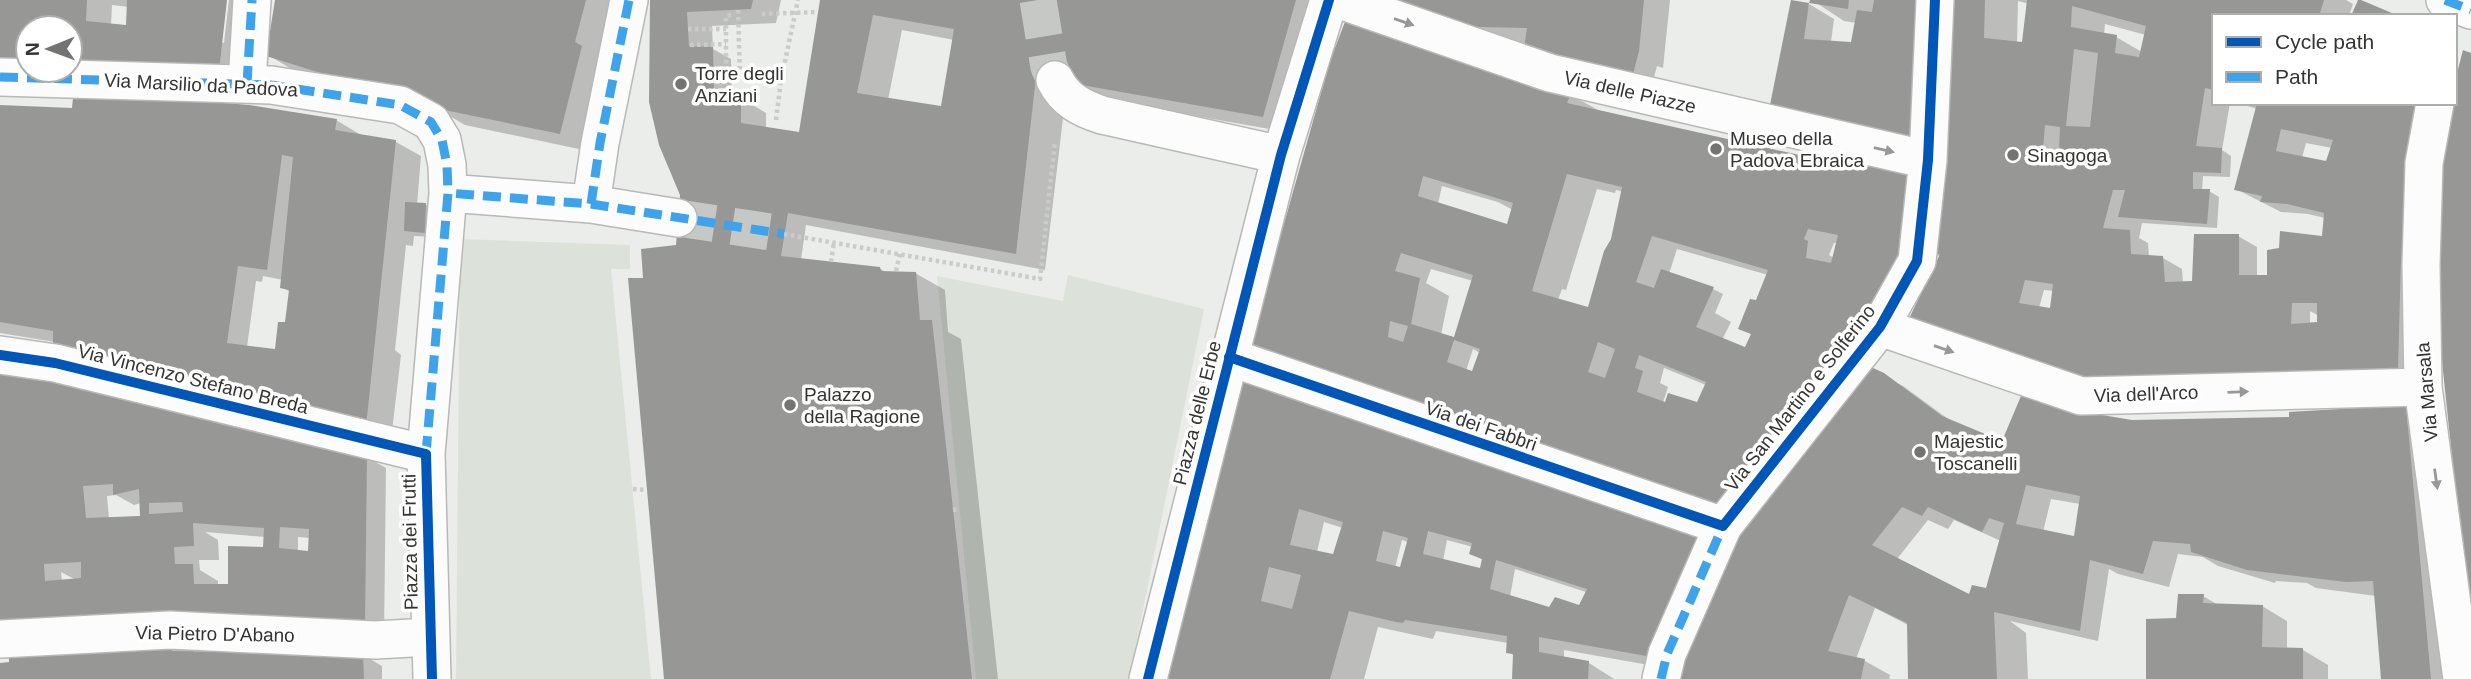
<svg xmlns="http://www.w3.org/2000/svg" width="2471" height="679" font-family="Helvetica,sans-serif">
<rect width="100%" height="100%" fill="#ebedea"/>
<path fill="#dce2da" d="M460 239 630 245V269H611L651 679H456Z
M1068 275 1204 309 1129 679H976L937 276 1063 301Z"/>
<path fill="#0003" fill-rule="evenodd" d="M0 0H225L220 42 224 43 229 0H253L237 81 0 76ZM112 5 129 7 134 28 111 26ZM28 28H70V70H28Z
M276 0H615L593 152 465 125 434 107H423L293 70 268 55Z
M652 0H781L776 23 712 26 713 49 731 59 732 99 741 98 766 113V129L801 136 822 0H1331L1292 133 1066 93 1045 270 806 225 801 260 879 268 887 273H915L945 290 948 332 961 339 998 679H666L645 280 678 246 682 195ZM902 30 954 40 942 108 888 100Z
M1400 0H1670L1663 68 1657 66 1650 92 1527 43 1463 42Z
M1812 0H2346L2353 4 2349 16H2214V103H2230L2222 150 2231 156 2230 177 2203 176 2202 191H2209L2219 197 2217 228 2142 223 2139 238 2148 243 2149 257 2163 258 2182 269 2183 283H2194L2238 236 2257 247V277H2268L2323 238 2325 218 2308 214 2281 212 2236 189 2257 109 2238 103H2455L2471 54 2443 219 2436 169 2423 382 2318 388 1922 291 1866 367 1903 386 1951 421 2003 443 2132 422 2291 418 2405 406 2431 421 2454 679H2382L2376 596 2316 588 2307 583 2276 581 2275 583 2218 566 2203 557 2178 554 2169 587 2118 574 2109 569 2098 641 2010 621 2026 633 2028 679H1909L1908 625 1875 608 1856 659 1865 661 1890 675 1889 679H1675L1677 670 1564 650V658L1589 663 1614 679H1514L1515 656 1508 652V643L1436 631 1433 639 1378 627 1364 679H1161L1279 367 1332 61 1569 94 1598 110 1803 158 1922 176 1770 115 1809 4 1834 19 1831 42 1853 44 1857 23 1844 21ZM2018 1 2029 4 2024 44 2017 43ZM2105 24 2146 35 2142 52 2116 37 2104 35ZM2306 143 2332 148 2327 163 2302 158ZM1442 186 1498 202 1513 210 1509 226 1438 204ZM1597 189 1615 193 1616 190 1623 192 1613 240 1589 309 1558 300 1562 289 1566 290ZM1834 243H1838L1834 258 1829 255ZM1677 249 1768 275 1757 302 1740 328 1753 335 1746 350 1722 340 1731 322 1715 313 1723 294 1713 289 1669 274ZM1935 254 1941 257 1930 277ZM1431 269 1473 281 1454 339 1441 335 1449 296 1426 283ZM2044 290 2054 291 2052 310 2039 308ZM2310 311 2319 316V324H2310ZM1473 349 1480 353 1473 373 1466 371ZM1664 368 1706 385 1698 404 1662 406 1668 387 1660 383ZM2051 499 2080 504 2076 538 2043 532ZM1928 520 1948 529 1954 520 2001 541 1988 590 1968 596 1897 559ZM1324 522 1343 528 1335 556 1317 552ZM1402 540 1408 542 1401 569 1395 568ZM1447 540 1473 547 1471 553 1483 560 1482 571 1443 561ZM1515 569 1586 592 1580 607 1549 609 1510 597Z
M0 106 336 120 361 135 396 142 421 156 417 205H426L435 211 434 237 414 236 413 246 406 245 395 350 401 355 391 440 55 342 0 333ZM263 276 283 280 282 287 290 292 294 326 276 351 247 347 256 281 262 282Z
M0 373 367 457 386 468 384 639 0 641ZM116 495 134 505 141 503 142 516 109 518 107 496ZM205 532 265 537V549L228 586H218V581L200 570 199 560H219L218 540ZM298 537 311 538 310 553 298 552ZM61 572 76 580 62 581Z
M2203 596 2220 606H2262L2287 621V650H2303L2328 665V679H2149L2178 619Z
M172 639 196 653 363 655 382 666V679H0V665Z"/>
<path fill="#979896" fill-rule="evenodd" d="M0 0H87L86 21 126 25 127 0H227L219 71 70 66V28H28V64H0Z
M275 0H586L575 42 582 46 560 134 430 107 266 56Z
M650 0H753L751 9 687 12 689 46 713 47 714 96H741V123L799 132 820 0H1296L1263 117 1036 77 1016 254 788 213 781 256 880 267 881 271 916 272 920 320H932L972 679H664L628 278H643L641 249 676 245 680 195 659 145 649 102ZM873 15 954 29 941 106 857 93Z
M1398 0H1644L1639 51 1631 82 1523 55 1527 28 1432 26 1398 10Z
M1791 0 1809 3 1804 39 1851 42 1857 10 1872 12 1874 0H1924L1910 144 1768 115Z
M1810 0H1849L1848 9 1809 3Z
M1948 0H1985L1984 38 2022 42 2027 0H2324L2320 13 2326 16H2214V90L2205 88 2196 146 2222 148 2221 173 2193 172V189H2210L2207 224 2118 217 2125 190H2113L2103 228 2130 230 2131 254 2163 256 2165 282 2192 281 2194 234H2239V275H2267V250L2279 248 2280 231 2322 236 2324 213 2287 204 2260 202 2262 196 2234 190 2257 103H2419L2401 258 2398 368 2082 384 1905 327 1940 254 1930 253ZM2072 6 2146 26 2139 57 2115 53 2117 35 2071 27ZM2074 49 2098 53 2090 127 2066 126ZM2045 125 2060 127 2059 151 2043 149ZM2281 129 2333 140 2326 161 2276 151ZM2025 280 2053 284 2050 308 2019 303ZM2292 303H2317V322L2291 324Z
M2358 0H2361L2399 16H2351Z
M1348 14 1570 96 1567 103 1804 156 1923 175 1904 267 1715 511 1248 351 1330 61ZM1567 174 1622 187 1611 239 1604 251 1588 307 1532 291ZM1423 176 1513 203 1507 224 1418 196ZM1808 229 1838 235 1831 263 1806 258 1808 241 1804 239ZM1652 236 1768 270 1756 300 1750 299 1738 329 1751 334 1745 347 1696 327 1714 287 1661 269 1654 288 1636 282ZM1401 253 1473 275 1454 337 1411 324 1420 278 1395 271ZM1390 321 1408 326 1403 342 1388 337ZM1454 340 1480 349 1472 371 1447 362ZM1598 342 1615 349 1605 378 1588 372ZM1639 355 1706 382 1697 402 1668 393 1665 402 1637 392 1643 371 1635 368Z
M2463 50 2471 53V619H2469L2440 342 2437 262 2441 219 2434 169 2450 103H2455V81Z
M73 98 180 99 249 105 337 119 335 130 396 140 366 427 53 350V331L0 322V105L72 108ZM282 155 293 157 280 288 289 290 285 322H278L275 349 227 343 238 266 267 270Z
M405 202 426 203 425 233 404 231Z
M1862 363 1884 373 1942 416 2002 441 2021 396 2078 411 2132 420 2289 417V412L2406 405 2431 679H2381L2373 581 2346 582 2247 570 2191 552 2190 544 2153 541 2143 574 2090 560 2080 631 1994 612 1997 679H1908L1907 623 1849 595 1828 651 1865 659 1861 679H1673L1735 523ZM2026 485 2080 496 2074 536 2016 524ZM1902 507 1922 516 1928 507 1982 532 1989 518 2004 523 1986 588 1972 585 1969 594 1872 545Z
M0 372 38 375 308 436 307 445 367 455 365 629 0 630ZM113 484V495L139 489 140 516 86 518 83 486ZM182 502 183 512 149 514V503ZM193 523 264 528 263 547 228 546V584H194L193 564H175L174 547 194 546ZM280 527 309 529 308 551 279 548ZM81 562V578L45 581 44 564Z
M1241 377 1710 531 1652 657 1539 637V652L1589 661 1588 679H1512L1513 654 1506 653 1507 636 1405 620 1403 623 1396 622 1349 611 1330 679H1159ZM1299 509 1343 522 1333 554 1290 545ZM1383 531 1408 538 1400 567 1376 561ZM1428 531 1472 543 1469 554 1482 559 1480 568 1423 554ZM1496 560 1587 589 1579 605 1555 597 1549 607 1490 589ZM1269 567 1301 575 1292 609 1261 601Z
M2178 594H2204L2203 603 2263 605 2262 647 2303 648V679H2146V619L2176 618Z
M173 637 172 651 363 653 364 679H0V663L9 662V647Z"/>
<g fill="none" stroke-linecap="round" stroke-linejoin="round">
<path stroke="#c6c8c5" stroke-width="37" stroke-dasharray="37 18" stroke-linecap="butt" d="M1038 0 1049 67 1055 80
M678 218 784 234"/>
<defs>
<path id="street" d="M1340 0 1550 73 1928 160
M2445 0 2471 10
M0 77 271 85 400 105 431 122 442 140 447 165 448 193
M1055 80C1065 100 1081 108 1102 115L1281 155
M247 84 252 0
M2435 103 2424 163 2421 265 2423 387 2462 679
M591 204 600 143 629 0
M1880 327 2081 396 2423 387
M0 355 55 363 426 454 432 679
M1229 357 1723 526
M426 454 448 193 591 204 678 218
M0 639 170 630 375 640 430 637
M1148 679 1281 155 1329 0
M1661 679 1667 654 1723 526 1880 327 1917 261 1928 160 1935 0"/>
</defs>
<use href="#street" stroke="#b8b9b7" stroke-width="40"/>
<path stroke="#cacbca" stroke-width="4.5" stroke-dasharray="3.5 3.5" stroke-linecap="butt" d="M738 10 740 77 781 80 798 0
M762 14 818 12
M731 15 726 16V77H740
M688 29H726
M692 47V45L726 44
M713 72H726
M776 120 781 80
M784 234 1040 279 1055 141
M831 262 834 242
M896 271 900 254
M633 489 647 490
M953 510 957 509"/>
<use href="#street" stroke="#fcfcfc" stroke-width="37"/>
<path stroke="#3ea3eb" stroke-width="9" stroke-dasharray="18 9" stroke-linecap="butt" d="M2445 0 2471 10
M0 77 271 85 400 105 431 122 442 140 447 165 448 193
M247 84 252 0
M591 204 600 143 629 0
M426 454 448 193 591 204 784 234
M1661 679 1667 654 1723 526"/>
<defs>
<path id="cycleway" d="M0 355 55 363 426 454 432 679
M1229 357 1723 526 1880 327 1917 261 1928 160 1935 0
M1148 679 1281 155 1329 0"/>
</defs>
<use href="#cycleway" stroke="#fff" stroke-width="15"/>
<use href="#cycleway" stroke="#0057b8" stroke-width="10"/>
</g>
<defs><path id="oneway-solid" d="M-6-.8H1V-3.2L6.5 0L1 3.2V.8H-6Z" transform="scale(1.75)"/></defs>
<g fill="#989898">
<use href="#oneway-solid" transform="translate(1404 22) rotate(19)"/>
<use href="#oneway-solid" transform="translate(1884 150) rotate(13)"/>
<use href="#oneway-solid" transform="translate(1944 349) rotate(19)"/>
<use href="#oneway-solid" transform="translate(2238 392) rotate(-2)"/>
<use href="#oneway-solid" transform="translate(2436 479) rotate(82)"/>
</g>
<g fill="#747573" stroke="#fff" stroke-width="2.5">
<circle cx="681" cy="84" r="7"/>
<circle cx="1716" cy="149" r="7"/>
<circle cx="2013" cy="155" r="7"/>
<circle cx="790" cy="405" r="7"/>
<circle cx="1920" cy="452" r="7"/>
</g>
<g text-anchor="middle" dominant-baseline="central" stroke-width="7" stroke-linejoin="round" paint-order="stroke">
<g font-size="19" fill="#343533" stroke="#fff" text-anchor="start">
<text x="695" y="73">Torre degli<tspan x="695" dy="22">Anziani</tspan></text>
<text x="1730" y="138">Museo della<tspan x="1730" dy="22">Padova Ebraica</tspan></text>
<text x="2027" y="155">Sinagoga</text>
<text x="804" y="394">Palazzo<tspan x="804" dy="22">della Ragione</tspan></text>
<text x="1934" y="441">Majestic<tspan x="1934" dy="22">Toscanelli</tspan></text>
</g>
<g font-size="19" fill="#343533" stroke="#fff">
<text transform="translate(201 85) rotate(3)">Via Marsilio da Padova</text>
<text transform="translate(1630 92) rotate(13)">Via delle Piazze</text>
<text transform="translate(193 379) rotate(14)">Via Vincenzo Stefano Breda</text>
<text transform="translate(2427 392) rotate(-95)">Via Marsala</text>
<text transform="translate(2146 394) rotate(-2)">Via dell'Arco</text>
<text transform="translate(1800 398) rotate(-52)">Via San Martino e Solferino</text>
<text transform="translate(1197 413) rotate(-76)">Piazza delle Erbe</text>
<text transform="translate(1481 426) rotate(19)">Via dei Fabbri</text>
<text transform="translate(410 542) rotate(-91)">Piazza dei Frutti</text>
<text transform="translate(215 634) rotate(1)">Via Pietro D'Abano</text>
</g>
</g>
<rect x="2212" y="14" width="245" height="91" fill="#ffffff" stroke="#aeaead" stroke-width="2"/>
<rect x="2226" y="37" width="35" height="10" fill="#0057b8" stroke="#aeaead" stroke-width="2"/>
<text x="2275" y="49" font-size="21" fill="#343533">Cycle path</text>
<rect x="2226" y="72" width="35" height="10" fill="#3ea3eb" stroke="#aeaead" stroke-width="2"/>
<text x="2275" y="84" font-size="21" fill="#343533">Path</text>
<g transform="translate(49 49) rotate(269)"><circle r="33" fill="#ffffff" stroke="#aeaead" stroke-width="2"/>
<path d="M0-5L12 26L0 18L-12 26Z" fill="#747573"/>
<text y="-10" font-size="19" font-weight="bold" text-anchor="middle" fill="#343533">N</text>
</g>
</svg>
